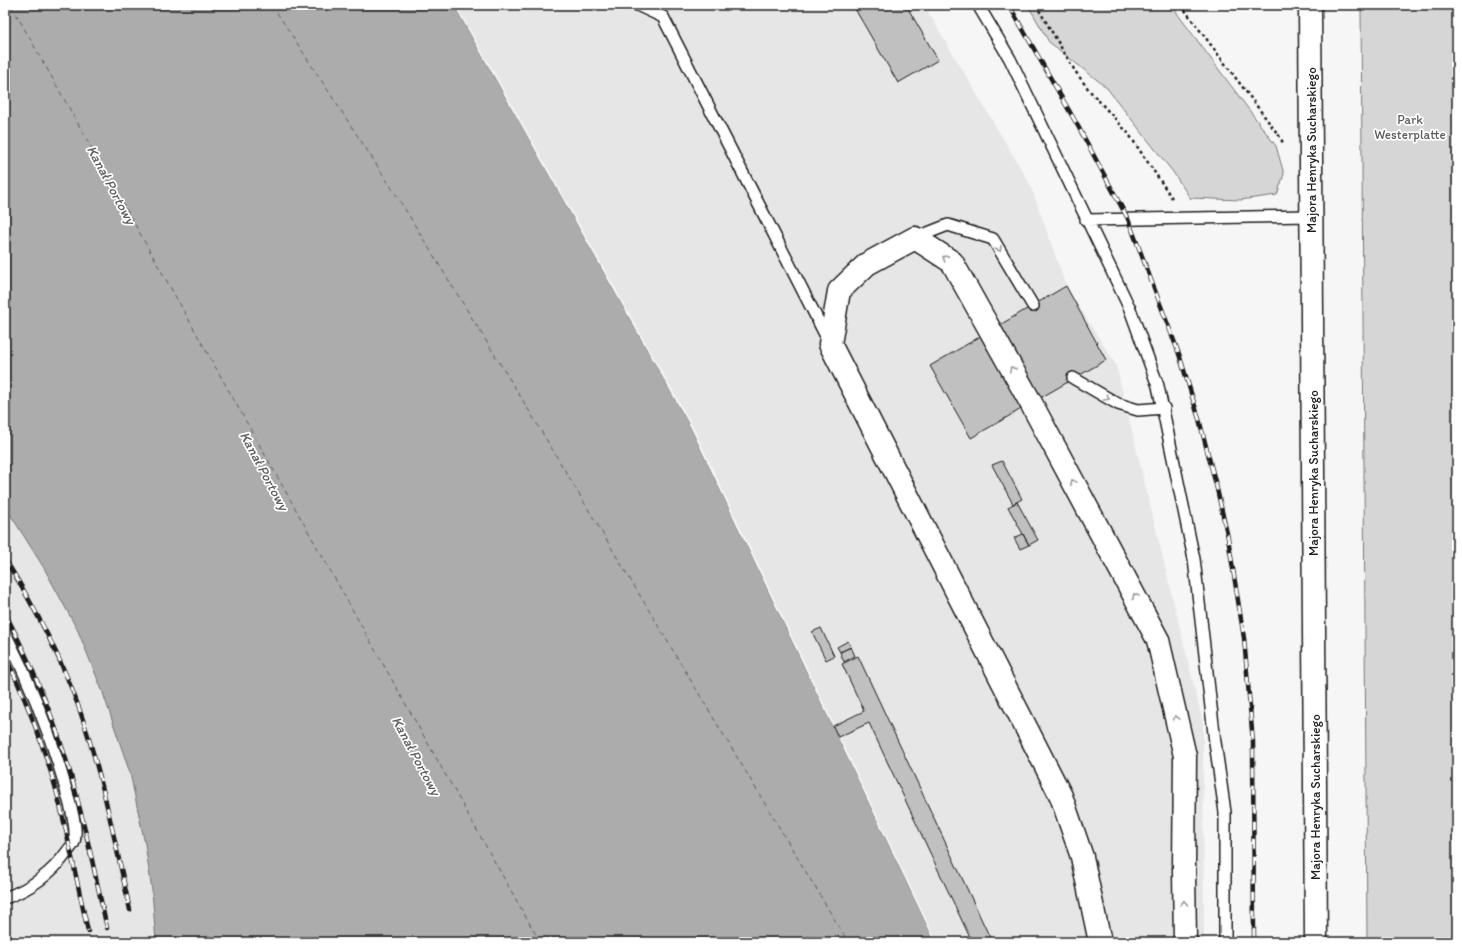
<svg xmlns="http://www.w3.org/2000/svg" width="1462" height="947" font-family="Itim,sans-serif">
<rect width="100%" height="100%" fill="#f6f6f6"/>
<filter id="ink" filterUnits="userSpaceOnUse"><feTurbulence type="fractalNoise" baseFrequency=".025" numOctaves="2"/><feDisplacementMap in="SourceGraphic" scale="8" xChannelSelector="R" yChannelSelector="G"/><feConvolveMatrix kernelMatrix="1 2 1 2 8 2 1 2 1" color-interpolation-filters="sRGB"/></filter>
<g filter="url(#ink)">
<path fill="#e6e6e6" d="M454 5H924L1030 184 1066 286 1116 365 1203 723 1204 942H935L690 426Z
M5 506 44 568 78 631 102 690 130 773 145 844 152 890 156 942H5Z"/>
<path fill="#d6d6d6" stroke="#797979" d="M1028 5H1172L1179 16 1276 146 1284 174 1277 195 1240 200 1190 198 1173 172 1106 87 1049 42Z
M1361 5H1457V942H1367Z"/>
<path fill="#acacac" stroke="#727272" d="M5 5H454L690 426 935 942H156L152 890 145 844 130 773 102 690 78 631 44 568 5 506Z"/>
<path fill="#f6f6f6" d="M454 5H456L473 35 692 425 937 942H935L690 426Z"/>
<g fill="none" stroke-linecap="round" stroke-linejoin="round">
<path stroke="#5d5d5d" stroke-width="1" stroke-dasharray="5 4" stroke-linecap="butt" d="M11 5 540 942
M272 5 395 193 528 409 848 942"/>
</g>
<path fill="#c0c0c0" stroke="#1c1c1c" d="M862 5H906L938 60 898 83 855 9Z
M1066 286 1106 360 971 438 930 366Z
M1002 461 1022 499 1013 504 992 465Z
M1017 502 1038 540 1029 545 1008 507Z
M1023 534 1029 545 1020 549 1014 538Z
M821 628 834 656 826 660 812 632Z
M848 641 851 647 840 652 837 647Z
M851 647 855 656 844 662 840 652Z
M858 656 992 942H972L869 723 838 737 833 726 864 711 842 664Z"/>
<g fill="none" stroke-linecap="round" stroke-linejoin="round">
<defs>
<path id="service" d="M637 5 663 17 828 340
M978 5 1010 59 1130 309 1158 386 1194 559 1215 742 1225 812V942
M1086 220 1311 216
M915 238 948 225 993 239 1033 306
M1073 378 1118 404 1138 410 1164 408
M5 633C32 686 53 740 68 797 71 809 78 829 74 842 73 845 69 849 67 852 52 873 30 889 5 898"/>
<path id="minor" d="M1310 5 1316 942"/>
<path id="trunk" d="M1100 942 1082 857 1061 796 830 344 839 291 867 264 915 238 952 262 1031 403 1158 640 1185 756 1184 870 1185 942"/>
</defs>
<use href="#service" stroke="#1c1c1c" stroke-width="14"/>
<use href="#minor" stroke="#1c1c1c" stroke-width="25"/>
<use href="#trunk" stroke="#1c1c1c" stroke-width="25"/>
<path stroke="#1c1c1c" stroke-width="2.5" stroke-dasharray="3 3" stroke-linecap="butt" d="M1036 5 1075 71 1089 90 1128 133 1172 198
M1181 5 1280 137 1284 145"/>
<use href="#service" stroke="#fff" stroke-width="11"/>
<use href="#minor" stroke="#fff" stroke-width="22"/>
<use href="#trunk" stroke="#fff" stroke-width="22"/>
<defs>
<path id="rail" d="M1009 5 1079 128 1128 219 1179 354 1199 419 1217 489 1228 538 1244 638 1253 742 1254 942
M5 559C34 606 60 655 79 708 102 774 115 842 130 910
M5 613C31 663 53 715 69 769 85 822 95 875 107 928
M5 655C25 697 42 741 55 786 68 834 77 883 88 931"/>
</defs>
<use href="#rail" stroke="#1c1c1c" stroke-width="4.5"/>
<use href="#rail" stroke="#fff" stroke-width="3" stroke-dasharray="9" stroke-linecap="butt"/>
</g>
<defs><path id="oneway-chevron" d="M-2-3.5L2.5 0L-2 3.5" fill="none" stroke-width="1.6" stroke-linecap="round" stroke-linejoin="round"/></defs>
<g stroke="#999">
<use href="#oneway-chevron" transform="translate(999 249) rotate(59)"/>
<use href="#oneway-chevron" transform="translate(945 258) rotate(-147)"/>
<use href="#oneway-chevron" transform="translate(1012 369) rotate(-119)"/>
<use href="#oneway-chevron" transform="translate(1107 398) rotate(30)"/>
<use href="#oneway-chevron" transform="translate(1073 482) rotate(-118)"/>
<use href="#oneway-chevron" transform="translate(1135 596) rotate(-119)"/>
<use href="#oneway-chevron" transform="translate(1176 718) rotate(-103)"/>
<use href="#oneway-chevron" transform="translate(1184 903) rotate(-91)"/>
</g>
</g>
<g text-anchor="middle" dominant-baseline="central" stroke-width="3.5" stroke-linejoin="round" paint-order="stroke">
<g font-size="13" fill="#5d5d5d" stroke="#fff">
<text x="1410" y="119">Park<tspan x="1410" dy="15">Westerplatte</tspan></text>
</g>
<g font-size="13" fill="#1c1c1c" stroke="#fff">
<text transform="translate(1311 150) rotate(-90)">Majora Henryka Sucharskiego</text>
<text transform="translate(1313 473) rotate(-90)">Majora Henryka Sucharskiego</text>
<text transform="translate(1315 797) rotate(-90)">Majora Henryka Sucharskiego</text>
</g>
<g font-size="14" font-style="italic" fill="#5d5d5d" stroke="#fff">
<text transform="translate(111 185) rotate(62)">Kanał Portowy</text>
<text transform="translate(264 471) rotate(62)">Kanał Portowy</text>
<text transform="translate(416 756) rotate(62)">Kanał Portowy</text>
</g>
</g>
<rect width="1462" height="947" fill="none" stroke="#fff" stroke-width="20"/>
<rect x="10" y="10" width="1442" height="927" fill="none" stroke="#1c1c1c" stroke-width="1.5" filter="url(#ink)"/>
</svg>
